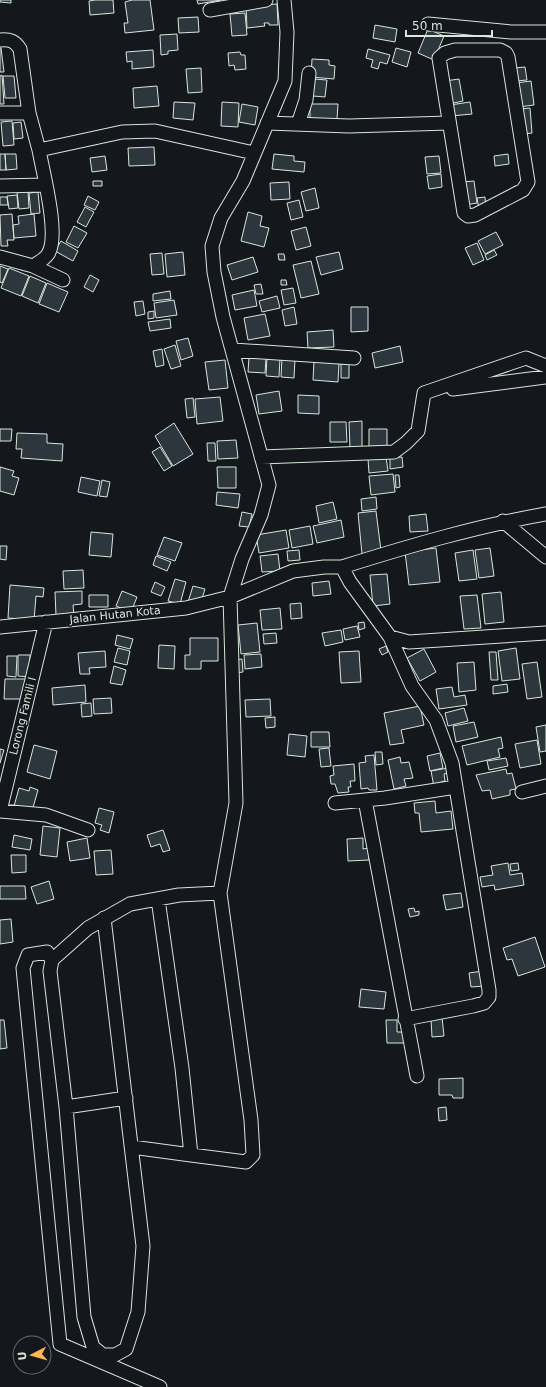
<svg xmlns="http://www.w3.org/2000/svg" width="546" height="1387" font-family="'DejaVu Sans',sans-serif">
<rect width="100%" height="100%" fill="#14181c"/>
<path fill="#2c363c" stroke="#d8e6dc" d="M0 0H11V3L0 2Z
M95 0H113L114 13 90 15 89 1Z
M132 0H150L154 30 125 33 124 23H128L125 2Z
M197 0H221L198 4Z
M277 4 278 25H269V23H264L265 26 247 28 246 6Z
M245 13 247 35 232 36 230 14Z
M198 17 199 32 179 33 178 18Z
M375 25 397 29 395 42 373 38Z
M428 29 444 36 434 60 418 53Z
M177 34 178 50 168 51V54L161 55 160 35Z
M0 48H1L4 72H0Z
M396 48 411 52 407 67 392 62Z
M368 49 390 55 387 64 380 62 378 69 371 67 373 60 366 58Z
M153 50 154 67 132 69V61L127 62 126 52Z
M240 52 241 55H245L246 69 235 70 234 65 229 66 228 53Z
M312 59 329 60V65L335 66 334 79 311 77Z
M525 67 527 80 515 81 514 68Z
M201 68 202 92 188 93 186 69Z
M2 75 4 104H0V76Z
M3 76H14L16 98H5Z
M314 79 327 80 325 97 313 96Z
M459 79 463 101 449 104 445 81Z
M531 81 534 105 519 107 516 83Z
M157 86 159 106 134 108 133 88Z
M174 102 195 103 193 120 173 118Z
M222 102 239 103 238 127 221 126Z
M470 102 472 114 451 116 450 105Z
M242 104 258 107 255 125 239 122Z
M310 104H338L337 119H310Z
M530 108 532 133 523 134 520 109Z
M12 121 14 145 3 146 1 122Z
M21 122 23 138 14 139 13 123Z
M154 147 155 165 129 166 128 148Z
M0 154H5L6 170H0Z
M5 154H16L17 169 6 170Z
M274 154 294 156V161L305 162 304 172 272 169Z
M508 154 509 164 495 166 494 156Z
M105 156 107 170 92 172 90 158Z
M439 156 441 173 427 174 425 157Z
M441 174 442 187 429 189 427 176Z
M93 181H102V186H93Z
M474 181 477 203 465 205 462 182Z
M289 182 290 199 271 200 270 183Z
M315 188 319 208 306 211 301 192Z
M28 191 29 208 19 209 17 192Z
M38 192 40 213 31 214 29 193Z
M17 195 18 208 9 209 7 196Z
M88 196 99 202 95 210 84 205Z
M0 197H7L8 205H0Z
M485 197 486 209 479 210 477 198Z
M299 200 303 217 291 220 287 203Z
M85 207 94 212 86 227 77 222Z
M248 212 262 216 260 226 269 228 264 247 241 241Z
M12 214 14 240H7L8 246H1L0 215Z
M34 214 36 236 14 238 13 225 19 224 18 216Z
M74 226 87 233 78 248 66 242Z
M306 227 311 246 296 250 291 231Z
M496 232 503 245 485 254 478 241Z
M61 241 78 251 73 261 55 251Z
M477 243 484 260 473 265 465 248Z
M494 250 497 255 487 260 485 255Z
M183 252 185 275 167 277 165 254Z
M339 252 343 269 321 275 316 257Z
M162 253 164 274 152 275 150 254Z
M278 254H284L285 260H279Z
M253 257 258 272 232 280 227 265Z
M311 261 319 294 301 298 293 265Z
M0 266 8 269 2 283 0 282Z
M9 268 29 276 21 296 1 288Z
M90 275 99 280 93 292 84 287Z
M30 276 46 283 38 303 22 296Z
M281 280H286L287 285H281Z
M47 283 68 292 59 312 39 304Z
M261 284 263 294H256L254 285Z
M293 288 296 303 284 305 281 290Z
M254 290 257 306 235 310 232 295Z
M170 291 171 299 153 301V294Z
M277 296 280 308 262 312 259 301Z
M174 300 177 315 156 318 154 303Z
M143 301 145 314 136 316 134 302Z
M294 307 297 324 285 326 282 310Z
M351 307H368V331L351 332Z
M154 311V318L148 319V312Z
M265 314 270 336 248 340 244 318Z
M170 319 171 328 150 331 148 322Z
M333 330 334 347 308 348 307 332Z
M188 338 193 356 181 360 176 341Z
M175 345 181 366 171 369 164 349Z
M400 346 403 362 375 368 372 353Z
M162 349 164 365 156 367 153 351Z
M249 357 266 358 265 373 248 372Z
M267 357 280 358 279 377 266 376Z
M282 358 295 359 294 378 281 377Z
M225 360 228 388 209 390 205 362Z
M314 361 339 363 338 382 313 380Z
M341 364H349V378H341Z
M279 391 282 411 259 414 256 395Z
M298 395 319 396V414L298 413Z
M220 397 223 421 197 424 195 399Z
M193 398 195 417 187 418 185 399Z
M362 421V448H350L349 422Z
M330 422H346L347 442H330Z
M174 423 193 454 173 466 155 436Z
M0 429H12L11 441H0Z
M369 429H387V446L369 447Z
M17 433 47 434V443L63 444 62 461 21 458 22 449H16Z
M236 440 238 458 218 459 217 441Z
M207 443H215L216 461H208Z
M160 447 172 466 164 471 152 452Z
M386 457 388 471 369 473 368 459Z
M402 457 403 467 390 469V458Z
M0 467 14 471 12 476 19 478 14 495 0 491Z
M217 467H236V488H218Z
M393 474 395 492 371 495 369 476Z
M395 475H399L400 487 396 488Z
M81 477 100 481 97 496 78 492Z
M102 480 110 482 107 497 99 496Z
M217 492 240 494 238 508 216 505Z
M376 497 377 509 362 511 361 499Z
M333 502 337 519 319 523 316 506Z
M376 511 381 551 362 554 358 513Z
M242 512 252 514 249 527 239 526Z
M426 514 428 531 410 532 409 516Z
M341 520 344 537 317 543 313 526Z
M310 526 313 544 292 548 289 530Z
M286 530 289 548 259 553 256 535Z
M91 532 113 534 111 557 89 555Z
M164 537 182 543 175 561 157 555Z
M0 546H7L6 560 0 559Z
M436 548 440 582 409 585 405 552Z
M490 548 494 576 479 578 475 550Z
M299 550 300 560 288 561 287 551Z
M473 550 477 579 459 581 455 553Z
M278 554 280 571 262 572 260 556Z
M156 556 171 562 167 571 153 565Z
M83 570 84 588 64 589 63 571Z
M387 574 390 604 373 606 370 575Z
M175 579 186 582 180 604 168 601Z
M329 581 331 594 313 596 312 583Z
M155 582 165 587 161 596 151 592Z
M10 585 44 588 43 597 36 596 34 620 8 618Z
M193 586 205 589 200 605 188 602Z
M82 591V604L73 605 74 615 56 616 55 592Z
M122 591 137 597 131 612 116 606Z
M501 592 504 622 485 624 482 594Z
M89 595H108V607H89Z
M477 595 481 628 464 629 460 596Z
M301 603 302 618 291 619 290 604Z
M280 608 282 629 262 630 260 610Z
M364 622 365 628 359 630 358 623Z
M257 623 260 652 241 654 238 625Z
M357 626 360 637 345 640 343 629Z
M341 630 343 642 325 646 322 633Z
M276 633 277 643 264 644 263 634Z
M117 635 133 639 130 649 115 645Z
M190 638H218V661H201V669H185V655H190Z
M159 645 175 646 174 669 158 668Z
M386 646 388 652 382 655 379 649Z
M118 648 130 651 127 665 114 662Z
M516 648 520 679 502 681 498 651Z
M424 649 436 672 420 681 407 658Z
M105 651 106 667 89 668 90 674H80L78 653Z
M359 651 361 682 341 683 339 652Z
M489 652H496L498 680H491Z
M261 654 262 667 245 669 244 655Z
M18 655H30V677L18 676Z
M7 656H17L16 677 7 676Z
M242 659 243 672 235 673 234 660Z
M474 662 476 690 459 692 457 663Z
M537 662 542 697 527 699 522 664Z
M114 666 126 670 122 685 110 683Z
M5 679H28L27 699H4Z
M507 684 508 692 493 694V686Z
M85 685 86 702 53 705 52 688Z
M452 687 454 697 465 695 467 705 439 709 436 689Z
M111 698 112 713 94 714 93 699Z
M270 699 271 716 246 717 245 700Z
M91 703 92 716 82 717 81 704Z
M420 706 424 725 401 730 404 743 390 745 384 713Z
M464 708 468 721 448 726 445 713Z
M275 717V727L266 728 265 718Z
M474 722 478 737 456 742 453 726Z
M546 725V751L540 752 536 727Z
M311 732H329L330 747H311Z
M289 734 307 736 305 757 287 755Z
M501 737 503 748 498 749 500 757 467 765 462 746Z
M537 740 541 764 520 768 515 744Z
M34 745 57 751 50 779 27 772Z
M329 748 331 766 321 767 319 749Z
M0 749 4 750 0 763Z
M375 752H382L383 764 376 765Z
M440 753 443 768 430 771 427 756Z
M374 755 377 790H369L368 788 361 789 359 763 366 762 365 756Z
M400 757 401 763 409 762 413 778 404 779 406 786 394 789 388 760Z
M506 758 508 766 489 770 487 761Z
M354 764 355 781H350L351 787H348L349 792 338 793 335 784H331L330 776 334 775 333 766Z
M448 768 449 773 444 774 445 781 441 782V785L434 787 431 771Z
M506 769 507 774 512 773 516 789 510 790V795L492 799 490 790 482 791 476 775Z
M30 787 38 790 32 811 14 806 19 788 29 791Z
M435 801 436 813 451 811 453 829 421 832 419 813H415L414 803Z
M99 808 114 812 109 833 100 830 102 825 95 823Z
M43 826 60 828 57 857 40 855Z
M163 830 170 850 163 852 160 844 151 847 147 835Z
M14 835 32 839 30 850 12 847Z
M87 838 90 858 70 861 67 842Z
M363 838V849L368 848 369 860 348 861 347 839Z
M111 850 113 874 96 875 94 851Z
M11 855H26V872L12 873Z
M508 863 510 875 522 873 524 885 495 890 494 885 482 887 480 877 493 875 491 866Z
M518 863 519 870 511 871 510 864Z
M49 881 54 899 37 904 31 887Z
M0 886H25L26 899H0Z
M461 893 463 907 446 910 443 895Z
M414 908 415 912 419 911V915L410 917 408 909Z
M11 919 13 942 0 944V920Z
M535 937 545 967 518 976 512 959 507 960 503 948Z
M483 971 484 986 471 987 469 973Z
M361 989 386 992 384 1009 359 1007Z
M442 1017 444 1036 432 1037 431 1019Z
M0 1020H4L7 1048 0 1049Z
M386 1020H397V1032H405V1043H387Z
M463 1078V1098H453L452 1095H439V1079Z
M446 1107 447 1120 439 1121 438 1108Z"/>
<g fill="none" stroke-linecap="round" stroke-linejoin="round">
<defs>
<path id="minor" d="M210 10 266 0
M428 24 511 32H546
M0 40C10 39 15 41 20 49L29 113 39 150 122 132 155 131 254 153
M455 50H500L506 53 508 57 528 182 523 190 475 215 468 216 464 213 439 58 445 53Z
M0 113H29
M267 123 349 126 449 123
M298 124 306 100 309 73
M0 186 45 185
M0 257 33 266 63 280
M33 266C38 263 45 259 48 254 60 236 43 173 39 150
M233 350 354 358
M453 389 546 377
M424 393 526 358 546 366
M261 457 394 452 406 443 418 431 424 393
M503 521 546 557
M342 567C409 546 477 526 546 514
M0 627 186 608 230 597 293 571 324 567H342L350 582 390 637 409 642 546 633
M390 637 412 686 436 720 452 763 489 990V997L484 1003 473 1006 405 1019
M522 792 546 786
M365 800 417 1076
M335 803 385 798 456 787
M0 811 46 622
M0 811 46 815 88 830
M104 918 143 1246 138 1312 126 1349 115 1355H103L93 1347 84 1317 66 1107 50 971 52 960 88 928 130 904 179 895 220 893 236 803 230 597 242 559 261 515 269 485 223 317 214 272 212 246 221 218 243 181 285 81 287 32 284 0
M52 960 47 952 28 955 23 968 60 1344 160 1387
M66 1107 126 1098
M132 1147 191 1155 182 1068 158 899
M191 1155 246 1162 253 1155 251 1120 220 893"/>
</defs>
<use href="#minor" stroke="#d8e6dc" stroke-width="15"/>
<use href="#minor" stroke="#14181c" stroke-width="13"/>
</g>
<g text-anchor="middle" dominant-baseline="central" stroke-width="3" stroke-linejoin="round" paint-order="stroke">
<g font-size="11" fill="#d8e6dc" stroke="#14181c">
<text transform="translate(115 615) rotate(-6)">Jalan Hutan Kota</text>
<text transform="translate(23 716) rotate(-76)">Lorong Famili I</text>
</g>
</g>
<g transform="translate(32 1355) rotate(264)"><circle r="19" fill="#14181c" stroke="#626a69"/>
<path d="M0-3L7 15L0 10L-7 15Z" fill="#ffb74d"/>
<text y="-6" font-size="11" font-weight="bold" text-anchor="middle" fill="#d8e6dc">U</text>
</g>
<path d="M406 30v6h86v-6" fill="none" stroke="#d8e6dc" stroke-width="2"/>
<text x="412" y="30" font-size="12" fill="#d8e6dc" stroke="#14181c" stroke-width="3" paint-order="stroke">50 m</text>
</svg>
